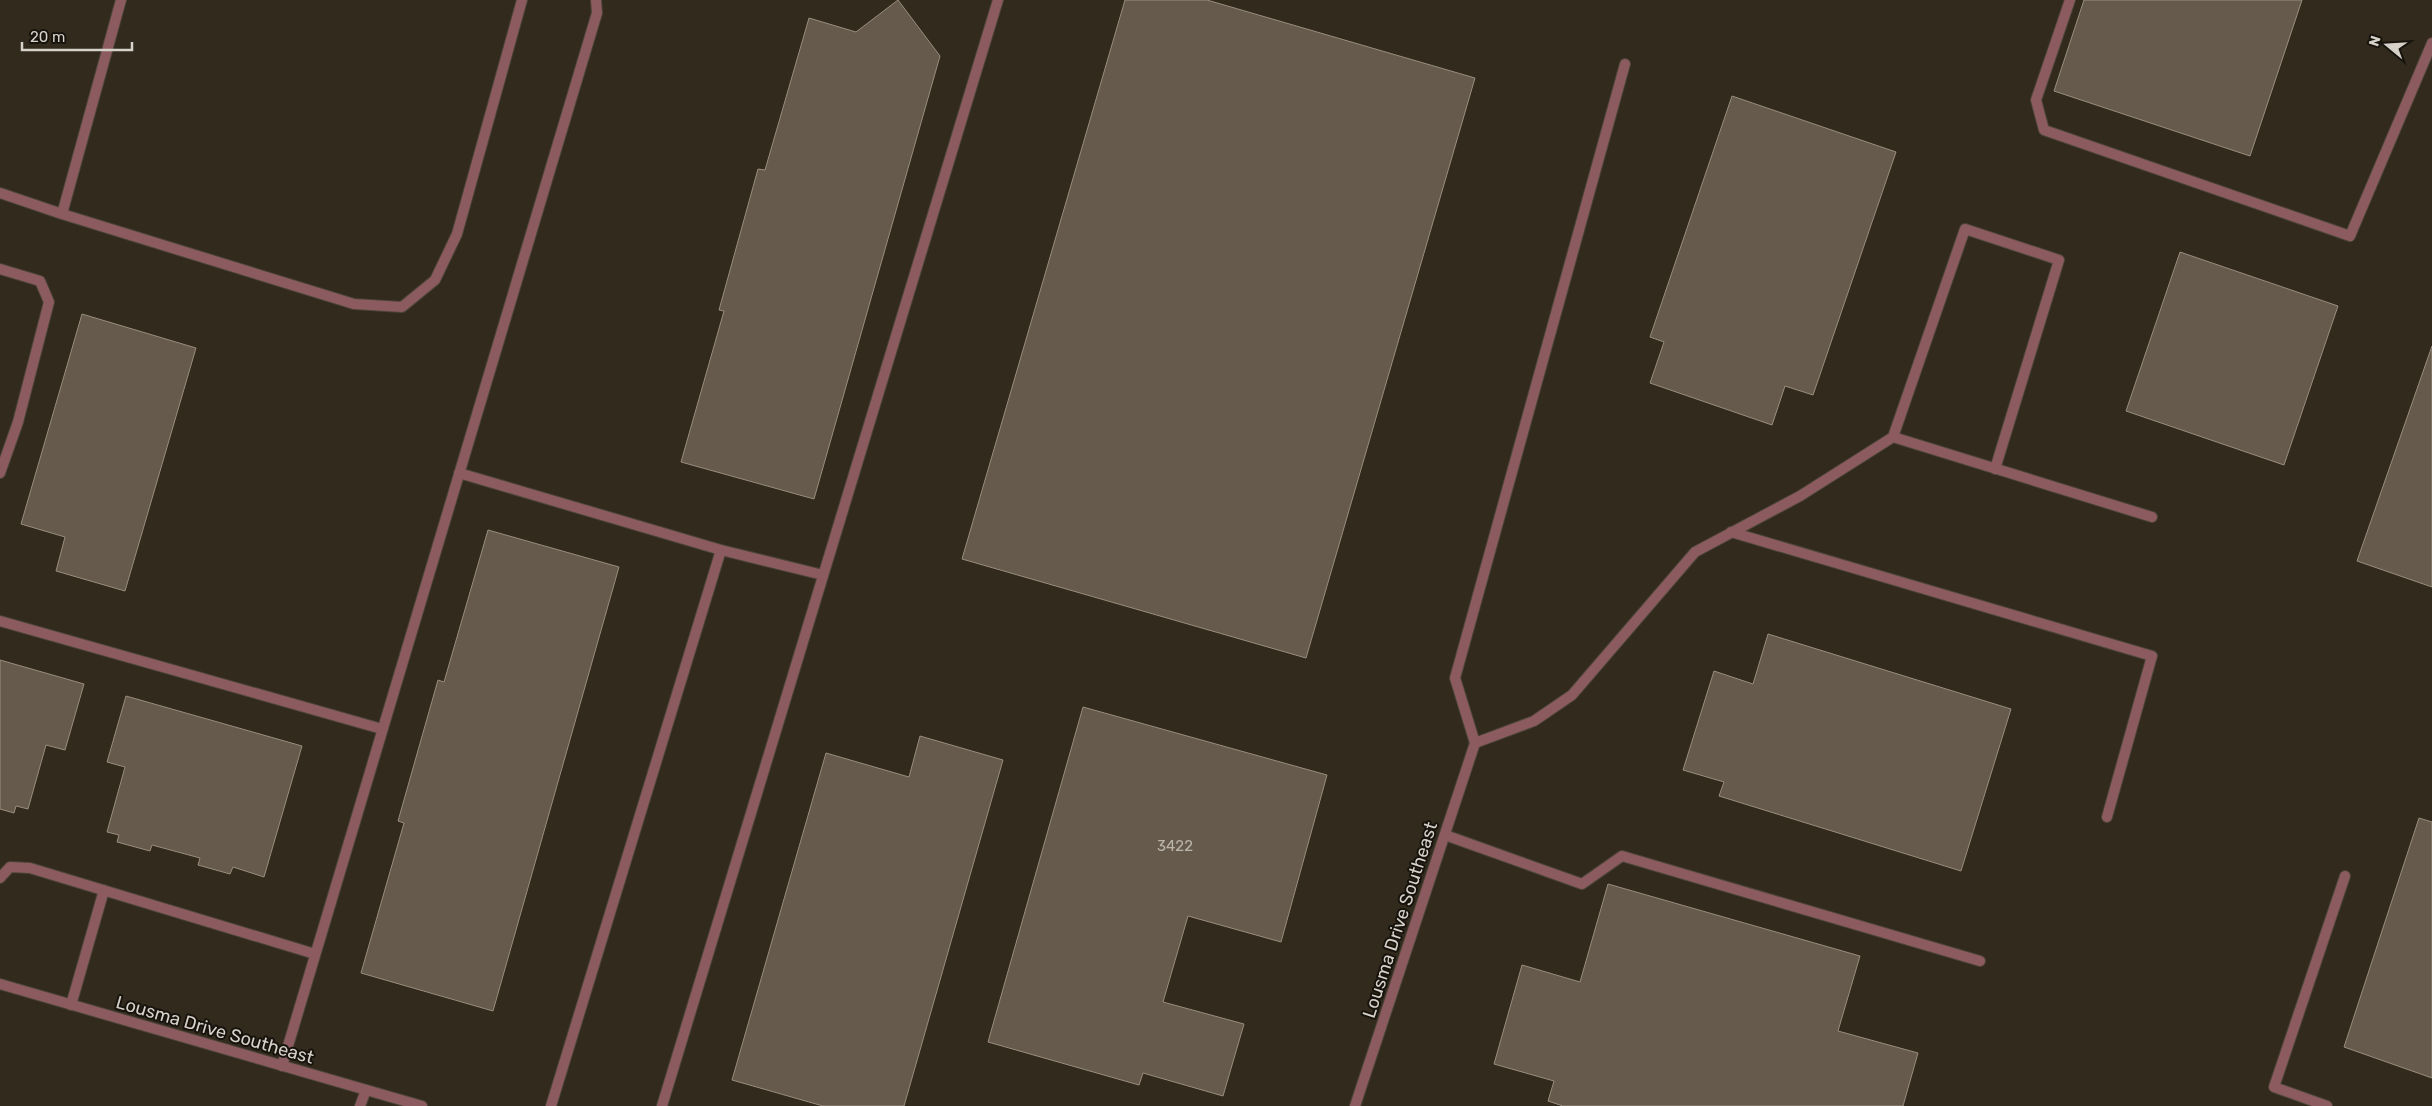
<svg xmlns="http://www.w3.org/2000/svg" width="2432" height="1106" font-family="Rubik,sans-serif">
<rect width="100%" height="100%" fill="#322a1c"/>
<path fill="#655a4c" stroke="#9a8d7e" d="M898 0 940 56 814 499 681 462 724 311 719 310 758 169 765 170 809 18 856 32Z
M1125 0H1207L1475 78 1306 658 962 559Z
M2084 0H2302L2250 156 2054 91Z
M1732 96 1896 152 1813 395 1785 386 1772 425 1650 383 1664 342 1650 337Z
M2180 252 2338 306 2284 465 2126 411Z
M82 314 196 348 125 591 56 571 65 537 21 524Z
M2432 346V587L2357 561Z
M488 530 619 567 493 1011 361 973 404 823 398 821 438 680 444 682Z
M1768 634 2011 709 1961 871 1719 796 1724 782 1683 770 1714 671 1753 684Z
M0 660 84 684 65 750 46 745 28 809 16 806 14 813 0 809Z
M126 696 302 746 264 877 233 867 230 874 198 865 200 858 152 845 150 851 117 842 119 835 107 832 125 767 107 762Z
M1083 707 1327 775 1281 942 1188 916 1163 1002 1244 1024 1223 1096 1143 1073 1139 1085 988 1042Z
M920 736 1003 760 904 1106H823L732 1080 826 753 909 777Z
M2419 818 2432 822V1078L2344 1047Z
M1608 884 1860 956 1838 1031 1918 1053 1903 1106H1563L1548 1101 1554 1081 1494 1064 1522 965 1580 982Z"/>
<g fill="none" stroke-linecap="round" stroke-linejoin="round">
<defs>
<path id="service" d="M2070 0 2036 100 2044 130 2350 236 2432 43
M1625 64 1455 678 1475 743 1534 721 1572 695 1695 552 1800 496 1893 437 2152 517
M0 193 62 214 354 304 402 307 435 280 457 234 522 0
M62 214 121 0
M0 269 40 281 49 302 18 422 0 473
M1893 437 1965 229 2059 260 1995 469
M459 473 721 550 551 1106
M1731 532 2152 656 2107 817
M721 550 823 575
M0 621 382 729
M1445 835 1582 884 1622 856 1980 961
M0 878 10 867 30 868 315 954
M71 1005 104 890
M282 1066 597 13 596 0
M360 1106 366 1090
M662 1106 998 0
M2327 1106 2274 1087 2345 876"/>
<path id="minor" d="M0 984 422 1106
M1355 1106 1475 743"/>
</defs>
<use href="#service" stroke="#4c4538" stroke-width="12"/>
<use href="#minor" stroke="#4c4538" stroke-width="12"/>
<use href="#service" stroke="#8b5b5f" stroke-width="10"/>
<use href="#minor" stroke="#8b5b5f" stroke-width="10"/>
</g>
<g text-anchor="middle" dominant-baseline="central" stroke-width="4" stroke-linejoin="round" paint-order="stroke">
<g font-size="15" fill="#bab4aa">
<text x="1175" y="846">3422</text>
</g>
<g font-size="18" fill="#d7d2c9" stroke="#17130d">
<text transform="translate(1400 920) rotate(-72)">Lousma Drive Southeast</text>
<text transform="translate(215 1030) rotate(16)">Lousma Drive Southeast</text>
</g>
</g>
<g transform="translate(2387 45) rotate(288)" stroke="#17130d" stroke-width="4" paint-order="stroke">
<path d="M0-4L9 19L0 12L-9 19Z" fill="#d7d2c9"/>
<text y="-8" font-size="14" font-weight="bold" text-anchor="middle" fill="#d7d2c9">N</text>
</g>
<path d="M22 42v8h110v-8" fill="none" stroke="#d7d2c9" stroke-width="2.5"/>
<text x="30" y="42" font-size="15" fill="#d7d2c9" stroke="#17130d" stroke-width="4" paint-order="stroke">20 m</text>
</svg>
